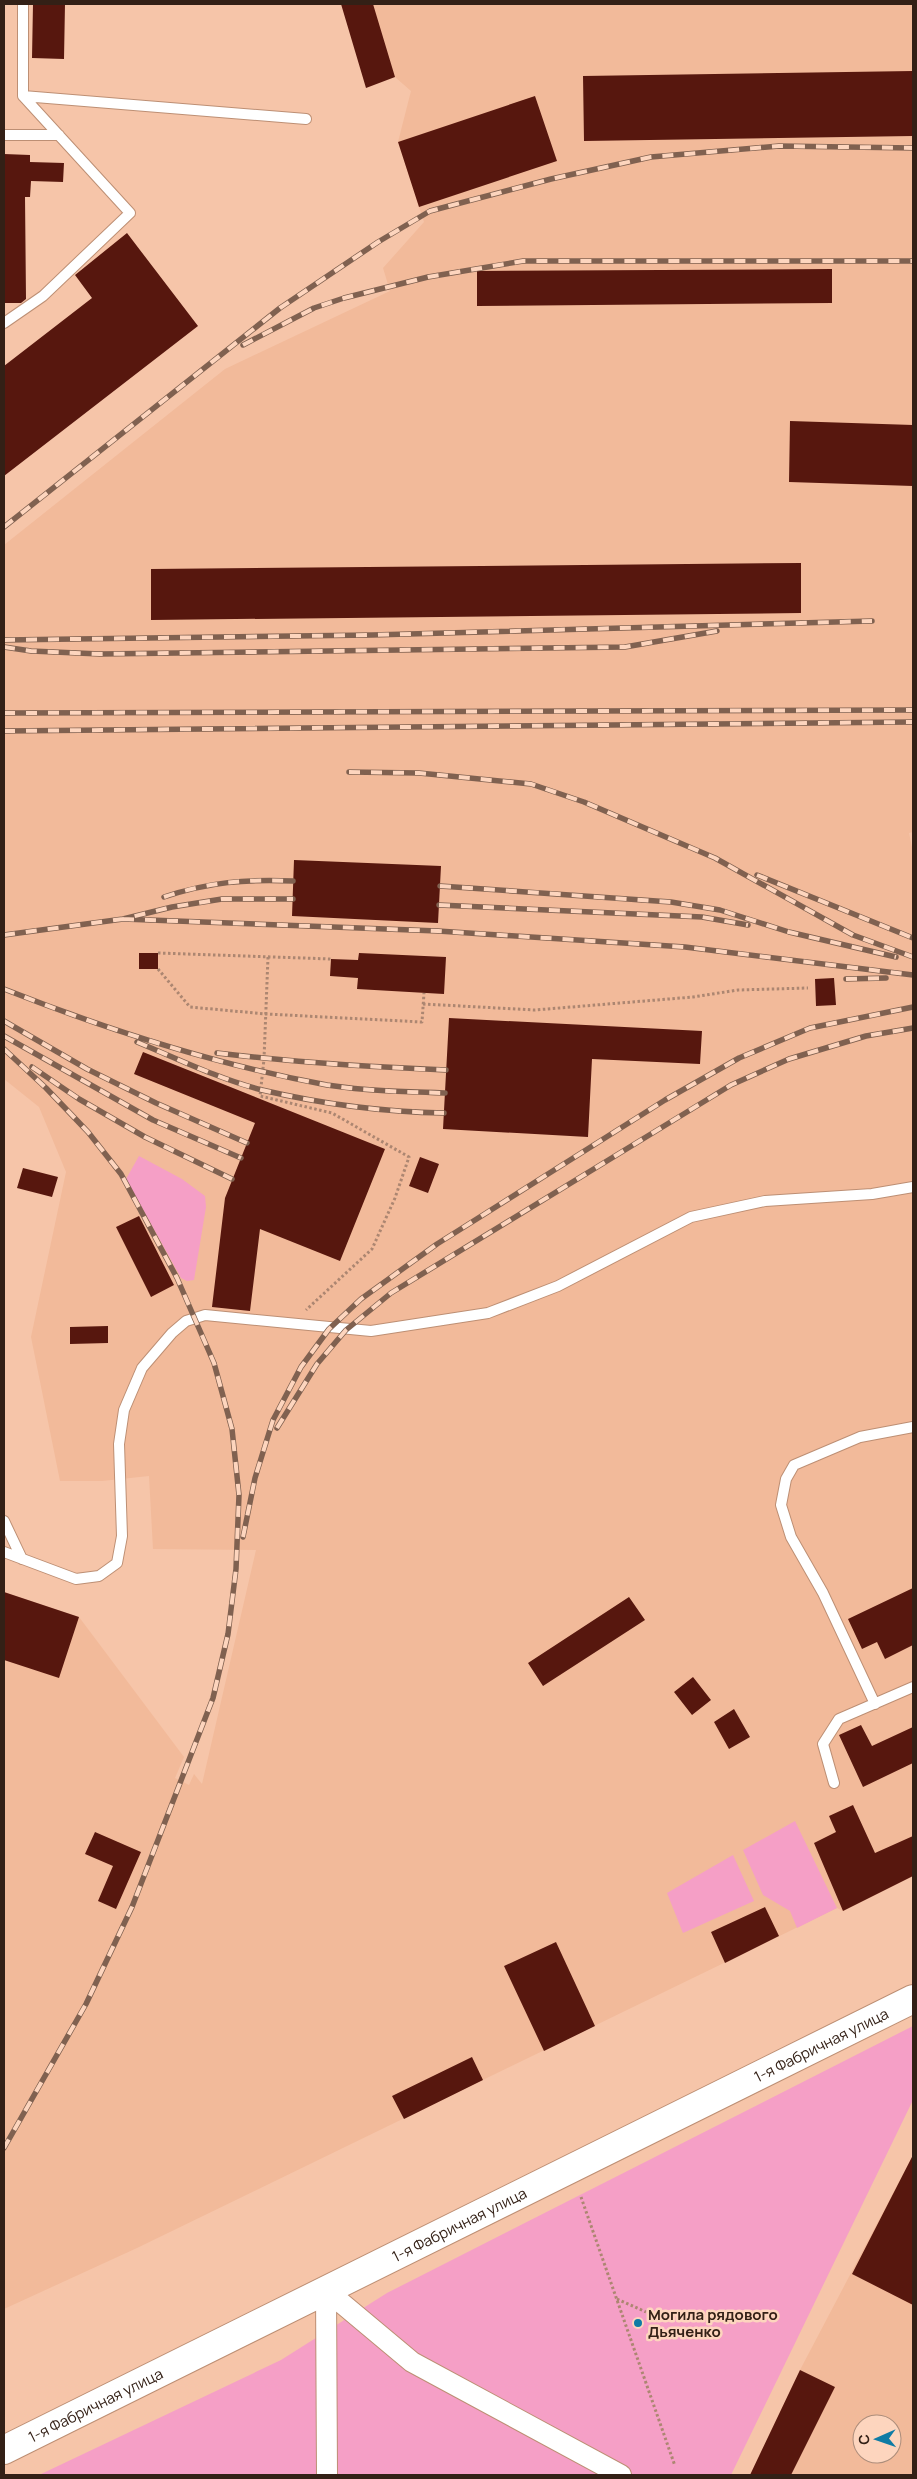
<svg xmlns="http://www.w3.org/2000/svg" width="917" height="2479" font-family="Manrope,sans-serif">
<rect width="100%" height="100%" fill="#f6c5a9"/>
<path fill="#f2ba9a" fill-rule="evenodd" d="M346 4H913V832L909 833 913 852V1876L843 1911 837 1908 137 2248 4 2309V1592L79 1617 184 1757 175 1778 189 1785 194 1774 202 1784 256 1550 153 1549 149 1476 102 1481H60L31 1337 66 1172 39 1107 4 1079V545L225 369 390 291 383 268 424 222 398 142 411 91 395 77Z
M913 2155V2475H750L800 2370ZM862 2424H892V2454H862Z"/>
<path fill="#f59fc6" d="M139 1156 182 1179 205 1196 206 1207 194 1280 187 1281 181 1278 126 1179Z
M795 1821 837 1908 797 1928 790 1911 763 1895 743 1850Z
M733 1855 754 1901 683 1933 667 1893Z
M913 2026V2100L731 2475H39L281 2360 387 2293Z"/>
<path fill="#57170e" d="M33 4H65L64 59 32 58Z
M341 4H373L395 77 366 88Z
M913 71V136L584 141 583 76Z
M535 96 557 161 419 207 398 142Z
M4 154 30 155V162L64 163 63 182 31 181 30 197H25L26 299 21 303H4Z
M127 233 198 326 4 476V366L92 298 75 275Z
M832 269V303L477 306V271Z
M790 421 913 425V486L789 482Z
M801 563V613L151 620V569Z
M294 860 441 866 438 923 292 916Z
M139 953H158V969H139Z
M359 953 446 957 444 994 357 989 358 978 330 976 331 959 358 960Z
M834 978 836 1005 816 1006 815 979Z
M449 1018 702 1031 700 1064 592 1059 588 1137 443 1129Z
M143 1052 385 1149 340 1261 260 1229 250 1311 212 1307 225 1198 255 1123 134 1074Z
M420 1157 439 1164 428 1193 409 1186Z
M23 1168 58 1177 52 1197 17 1188Z
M139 1216 174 1285 151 1297 116 1227Z
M108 1326V1343L70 1344V1327Z
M913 1588V1645L885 1659 877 1642 862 1649 848 1619Z
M4 1592 79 1617 59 1678 4 1660Z
M629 1597 645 1620 543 1686 528 1663Z
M693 1677 711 1700 692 1715 674 1692Z
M734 1709 750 1737 729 1749 714 1722Z
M861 1725 872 1746 913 1727V1763L863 1787 839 1735Z
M853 1805 875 1853 913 1836V1876L843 1911 814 1843 836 1832 829 1816Z
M95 1832 141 1852 116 1909 98 1901 113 1866 85 1854Z
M765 1907 779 1936 725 1963 711 1932Z
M556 1942 595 2026 544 2051 504 1966Z
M472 2057 483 2080 404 2119 392 2096Z
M913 2155V2305L852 2274Z
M800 2370 835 2387 791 2475H750Z"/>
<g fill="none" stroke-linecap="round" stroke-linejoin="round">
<defs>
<path id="lane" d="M23 96 306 119
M4 135H59
M4 323 43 296 130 213 23 96V4
M4 1521 22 1559
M4 1552 76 1579 99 1576 117 1563 122 1536 119 1444 124 1410 142 1368 172 1333 186 1321 205 1315 371 1331 488 1313 558 1286 691 1217 765 1201 872 1194 913 1187
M875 1704 823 1593 791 1537 781 1505 786 1479 794 1465 860 1437 913 1427
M834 1783 823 1744 839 1719 913 1687"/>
<path id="street" d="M326 2290 412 2362 621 2475
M326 2290 327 2475"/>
<g id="secondary">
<path id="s1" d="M4 2450 913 1999"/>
</g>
</defs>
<use href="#lane" stroke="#bd8f74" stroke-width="12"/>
<use href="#street" stroke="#bd8f74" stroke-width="22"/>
<use href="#secondary" stroke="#bd8f74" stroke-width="30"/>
<path stroke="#ac8671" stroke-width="3" stroke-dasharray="2.5 2.5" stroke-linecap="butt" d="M158 953 331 959
M268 957 264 1059 260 1096 332 1113 409 1157 395 1198 372 1249 306 1310
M158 969 190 1007 266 1014 422 1022 424 993
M423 1004 535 1010 693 997 738 990 808 988
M581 2197 675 2466
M617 2299 646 2312"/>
<use href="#lane" stroke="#fff" stroke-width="10"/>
<use href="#street" stroke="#fff" stroke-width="20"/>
<use href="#secondary" stroke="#fff" stroke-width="28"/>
<defs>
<path id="rail" d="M243 345 314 308 344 298 428 277 523 261H913
M4 527 280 308 378 242 430 211 551 179 651 157 779 146 913 148
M4 640 372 635 872 621
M4 647 31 651 100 654 625 647 717 631
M4 713 913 710
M4 731 913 722
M349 772 419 773 531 784 584 802 715 858 853 935 913 957
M757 875 913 938
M440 886 671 902 720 910 789 932 896 957
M164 897C209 882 246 879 293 881
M439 905 702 917 748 925
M123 919 438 931 685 947 913 975
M4 935 123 919 172 907 222 899H293
M846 979 886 978
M4 989C108 1030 217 1065 327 1085 366 1091 406 1092 445 1093
M4 1021 87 1069 156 1103 247 1143
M4 1036 153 1120 241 1158
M137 1042C178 1059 219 1079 262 1090 322 1104 382 1112 444 1113
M4 1049 46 1088 88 1132 121 1174 177 1278 214 1363 232 1429 239 1495 236 1569 228 1634 213 1698 132 1907 86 2004 4 2148
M217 1053C293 1062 369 1067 446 1070
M32 1067 79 1099 145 1137 232 1179
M277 1428 317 1364 346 1330 391 1293 731 1085 789 1059 866 1036 913 1028
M243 1537 255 1478 273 1420 301 1367 329 1329 361 1299 437 1244 665 1100 739 1058 810 1028 913 1007"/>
</defs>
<use href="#rail" stroke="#806150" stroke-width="5.5"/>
<use href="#rail" stroke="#fdd5be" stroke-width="4" stroke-dasharray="11" stroke-linecap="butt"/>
</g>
<circle fill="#0f7ca5" stroke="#fdd5be" stroke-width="2" cx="638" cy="2323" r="5"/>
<g text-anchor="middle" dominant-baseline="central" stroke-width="5" stroke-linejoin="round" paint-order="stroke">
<g font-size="15" fill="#332016" stroke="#fdd5be">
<text stroke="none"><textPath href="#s1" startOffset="912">1-я Фабричная улица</textPath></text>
<text stroke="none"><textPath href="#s1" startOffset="508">1-я Фабричная улица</textPath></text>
<text stroke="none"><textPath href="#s1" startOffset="102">1-я Фабричная улица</textPath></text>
</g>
<g font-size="15" font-weight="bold" fill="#332016" stroke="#fdd5be" text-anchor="start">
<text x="648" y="2314">Могила рядового<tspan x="648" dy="17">Дьяченко</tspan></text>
</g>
</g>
<rect width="917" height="2479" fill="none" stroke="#332016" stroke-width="10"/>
<g transform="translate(877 2439) rotate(268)"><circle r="24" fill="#fdd5be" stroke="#ac8d7b"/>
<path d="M0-4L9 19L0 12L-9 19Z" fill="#0f7ca5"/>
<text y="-8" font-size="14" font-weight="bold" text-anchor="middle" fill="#332016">С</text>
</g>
</svg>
